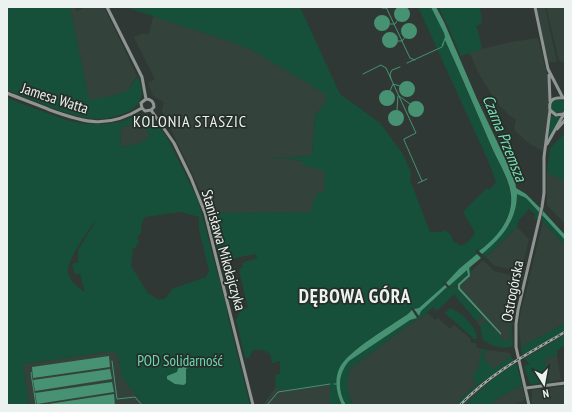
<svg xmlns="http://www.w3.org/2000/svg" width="572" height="412" font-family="'PT Sans Narrow',sans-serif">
<rect width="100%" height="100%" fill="#2f3834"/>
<path fill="#33433b" d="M70 7H74L77 11 86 7H104L137 76 128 90 120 94 89 101Z
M537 7H545L557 62H548Z
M546 7H565V63L559 61Z
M153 16 229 41 252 50 328 95 324 104 315 116 312 155 287 158 269 157 302 161 335 157 341 212 211 213 162 111 164 102 153 96 148 83 155 79 134 37 141 34H149Z
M538 38 548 79 549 103 543 151 530 144 516 132 514 129 516 119 510 116 497 103 479 74 469 52 511 42Z
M141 117 151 137 138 144 121 147 120 127 128 126Z
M547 172 565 181V224L547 205Z
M543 222 565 246V323L521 347 519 328 520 316Z
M517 227 529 239 521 273 493 265 488 259V255Z
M483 260 494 271 514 276 515 280H519L512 311 510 341H504L486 321 480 326 476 321 482 316 455 287Z
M427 313 435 320 438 318 450 329 454 325 470 338 471 343H476L477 348 482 349 480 362 475 374 477 383 455 405H353L347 391V379L350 369 413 322 419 320Z
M565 331V335L524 359 522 355Z
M487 350 510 353 511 356 494 370 483 358Z
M114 351 118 355 122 378H124L127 384 144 405H29L23 364Z
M557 355 561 380 549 382 545 359Z
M514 360 516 363 491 380 465 405H458L478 385Z
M330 384V405H263L275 388 282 387 285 390Z
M522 385 525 400 513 405H495L493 401Z
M565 386V403L559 405H532V390Z"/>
<path fill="#16503a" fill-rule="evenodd" d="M7 7H70L89 100 120 94 128 90 138 76C144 91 144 105 127 112 98 125 78 117 50 107 36 101 21 96 7 90Z
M125 7H300L340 94 380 123 403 154 411 172 410 180 430 232H442L445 230 451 235 453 241 461 246 469 241 475 233 463 212 487 188 489 190 496 182 490 165 418 7H431L444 33 445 40C461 76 477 113 493 150 499 164 508 177 510 193 512 204 510 212 505 222L509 226C514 216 517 205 517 194L526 198 539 212 538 218 534 219 535 214 529 209 519 220 517 227 488 255V259L477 249 475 252 481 257 471 264V272L455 287 482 316 476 321 454 294 437 311 433 307 419 320 413 322 350 369C347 382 346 393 353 405H346C337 390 338 374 349 361L410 320 419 318V316L421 311 447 287 449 289 450 288 449 286 452 283 450 280 446 283 444 282 443 283 445 285 419 309 411 308 412 310 408 314C392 325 376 336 360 348 356 351 351 353 348 357 335 371 333 389 342 405H330V384L285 390 282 387 280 389 279 388H275L276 375 280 374V361L272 363 270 354C265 350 260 350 253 350L250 355 249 358H245L236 320 241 309 248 308 239 270 243 267 242 263 257 258 256 254 240 257 221 262 209 220 211 213 310 212 317 193 325 191 324 171 303 165 302 161 262 156 288 158 312 155 315 116 324 104 327 95 252 50 229 41Z
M439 7H480L482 23 476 27 478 30 482 49 461 56Z
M7 98 63 119 84 124H106L124 121 140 114 150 116 167 137 198 200 227 309 228 318 250 405H144L127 384 124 378H122L118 355 114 351 23 364 29 405H7ZM141 118 150 137 138 144 121 147 120 127 128 126ZM181 212 199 217V229L209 271 206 277 172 289 166 298 159 300 148 293 131 266 133 248H135L139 241 137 238 141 233V226L145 217ZM97 219 78 250V262L72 264 75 274H80L85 292C77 287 68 280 68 270 67 261 90 227 97 219Z
M551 106a7 7 0 1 1 14 0a7 7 0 1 1-14 0Z
M550 116 561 117 548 139Z
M565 133V181L547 172 550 148Z
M542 215 565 240V246L543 222 542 219Z
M520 276 523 278 517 292 515 307 512 327 513 346C503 350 492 346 483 340L480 326 486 321 504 341H510L512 311Z
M450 308C460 311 478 328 477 339H474L445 313Z
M565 323V331L522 355 521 347Z
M565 335V345L557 350V355L545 359 549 382H547L546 375 540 376 541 383 530 384 524 366 530 364 524 359Z
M482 349 487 350 483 358 494 369 511 356 514 360 478 385 458 405H455L477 383 471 378C479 370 480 360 482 349Z
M516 363 522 385 493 401 495 405H465L491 380Z"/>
<path fill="#469272" d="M394 14a8 8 0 1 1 16 0a8 8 0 1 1-16 0Z
M431 7H436L444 22 477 99 515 180 516 188 526 194 540 208 539 212 526 198 517 194C517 221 501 238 482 254L479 251C494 240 509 224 511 204 513 185 501 167 493 150 477 113 462 77 445 40L443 46 442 45 445 37 444 33Z
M374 23a8 8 0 1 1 16 0a8 8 0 1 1-16 0Z
M401 31a8 8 0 1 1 16 0a8 8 0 1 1-16 0Z
M382 40a8 8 0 1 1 16 0a8 8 0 1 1-16 0Z
M399 89a8 8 0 1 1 16 0a8 8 0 1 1-16 0Z
M379 98a8 8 0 1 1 16 0a8 8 0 1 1-16 0Z
M408 109a8 8 0 1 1 16 0a8 8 0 1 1-16 0Z
M388 118a8 8 0 1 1 16 0a8 8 0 1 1-16 0Z
M543 211 565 235V240L542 215Z
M477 254 481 258 469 268 470 276 460 285V288L501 333V335L458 289V284L468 275 467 270 449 286 446 283 459 269Z
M445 285 447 287 421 311 419 316 414 309 419 308Z
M412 310 417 318 410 320 349 361C338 374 337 390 346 405H342C336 393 334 379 340 367 348 351 392 325 408 314Z
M109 356 110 367 33 378 32 367Z
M192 358 197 361V363L186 369V383L184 385 175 384 167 379V376L177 372 180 362Z
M110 369 112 379 35 391 33 380Z
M112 382 114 392 37 404 35 393Z
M114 394 115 405H42Z"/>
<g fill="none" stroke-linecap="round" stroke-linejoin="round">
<path stroke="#469272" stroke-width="1" d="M386 7 410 58 415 60
M382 8H387L388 7
M390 24H395L397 21
M397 41H402L405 37
M407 63 442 47 443 44
M363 74 381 65 386 68 416 133 404 139V140L422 181
M391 79 390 74 392 70 400 67
M390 91 393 84 400 86
M399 96 410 104
M397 110 398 96
M418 183 427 179
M112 361 117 399 135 397 142 405
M32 372 31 373 36 405
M334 384H337
M267 405 278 392 330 384"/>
<path stroke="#8f9592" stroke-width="3" d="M107 7 142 77 146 99
M535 7 548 69 563 98
M549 75 550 101
M7 93C21 99 36 104 50 110 85 123 108 129 142 108
M146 99C151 99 154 102 154 107L151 110
M142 108 141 103 146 99
M142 108 145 111 151 110
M151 110 174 143 191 178 205 213 253 405
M550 110 556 115 563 114
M557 129 565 120
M547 144 565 112
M526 388 565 383
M529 405 516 347V324L518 310 542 207 544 193V157L550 110C548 98 556 97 565 98"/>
<defs>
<path id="rail" d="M460 405C491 373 527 354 565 332"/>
</defs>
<use href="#rail" stroke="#a2a9a6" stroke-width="2.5"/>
<use href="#rail" stroke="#262e2a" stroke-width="1" stroke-dasharray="3" stroke-linecap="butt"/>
</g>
<g text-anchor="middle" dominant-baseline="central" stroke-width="3.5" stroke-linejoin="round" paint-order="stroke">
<g font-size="15" fill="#ecf2ef" stroke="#262e2a">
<text transform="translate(55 98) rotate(18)">Jamesa Watta</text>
<text transform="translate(224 250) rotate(74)">Stanisława Mikołajczyka</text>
<text transform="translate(512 291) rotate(-79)">Ostrogórska</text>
</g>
<g font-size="15" fill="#6dd9ac" stroke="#262e2a">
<text x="180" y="360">POD Solidarność</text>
</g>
<g font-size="16" letter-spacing="1" fill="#ecf2ef" stroke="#262e2a">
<text x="190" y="121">KOLONIA STASZIC</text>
</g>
<g font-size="16" font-style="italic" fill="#76e2b4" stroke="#262e2a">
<text transform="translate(505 138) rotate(68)">Czarna Przemsza</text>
</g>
<g font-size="19" font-weight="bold" letter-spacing="1" fill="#ecf2ef" stroke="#262e2a">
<text x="355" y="296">DĘBOWA GÓRA</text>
</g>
</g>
<rect width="572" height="412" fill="none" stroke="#ecf2ef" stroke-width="16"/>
<g transform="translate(544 384) rotate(169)" stroke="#262e2a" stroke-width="3" paint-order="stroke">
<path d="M0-3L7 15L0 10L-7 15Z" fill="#ecf2ef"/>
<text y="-6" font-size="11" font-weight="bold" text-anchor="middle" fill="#ecf2ef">N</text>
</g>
</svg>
